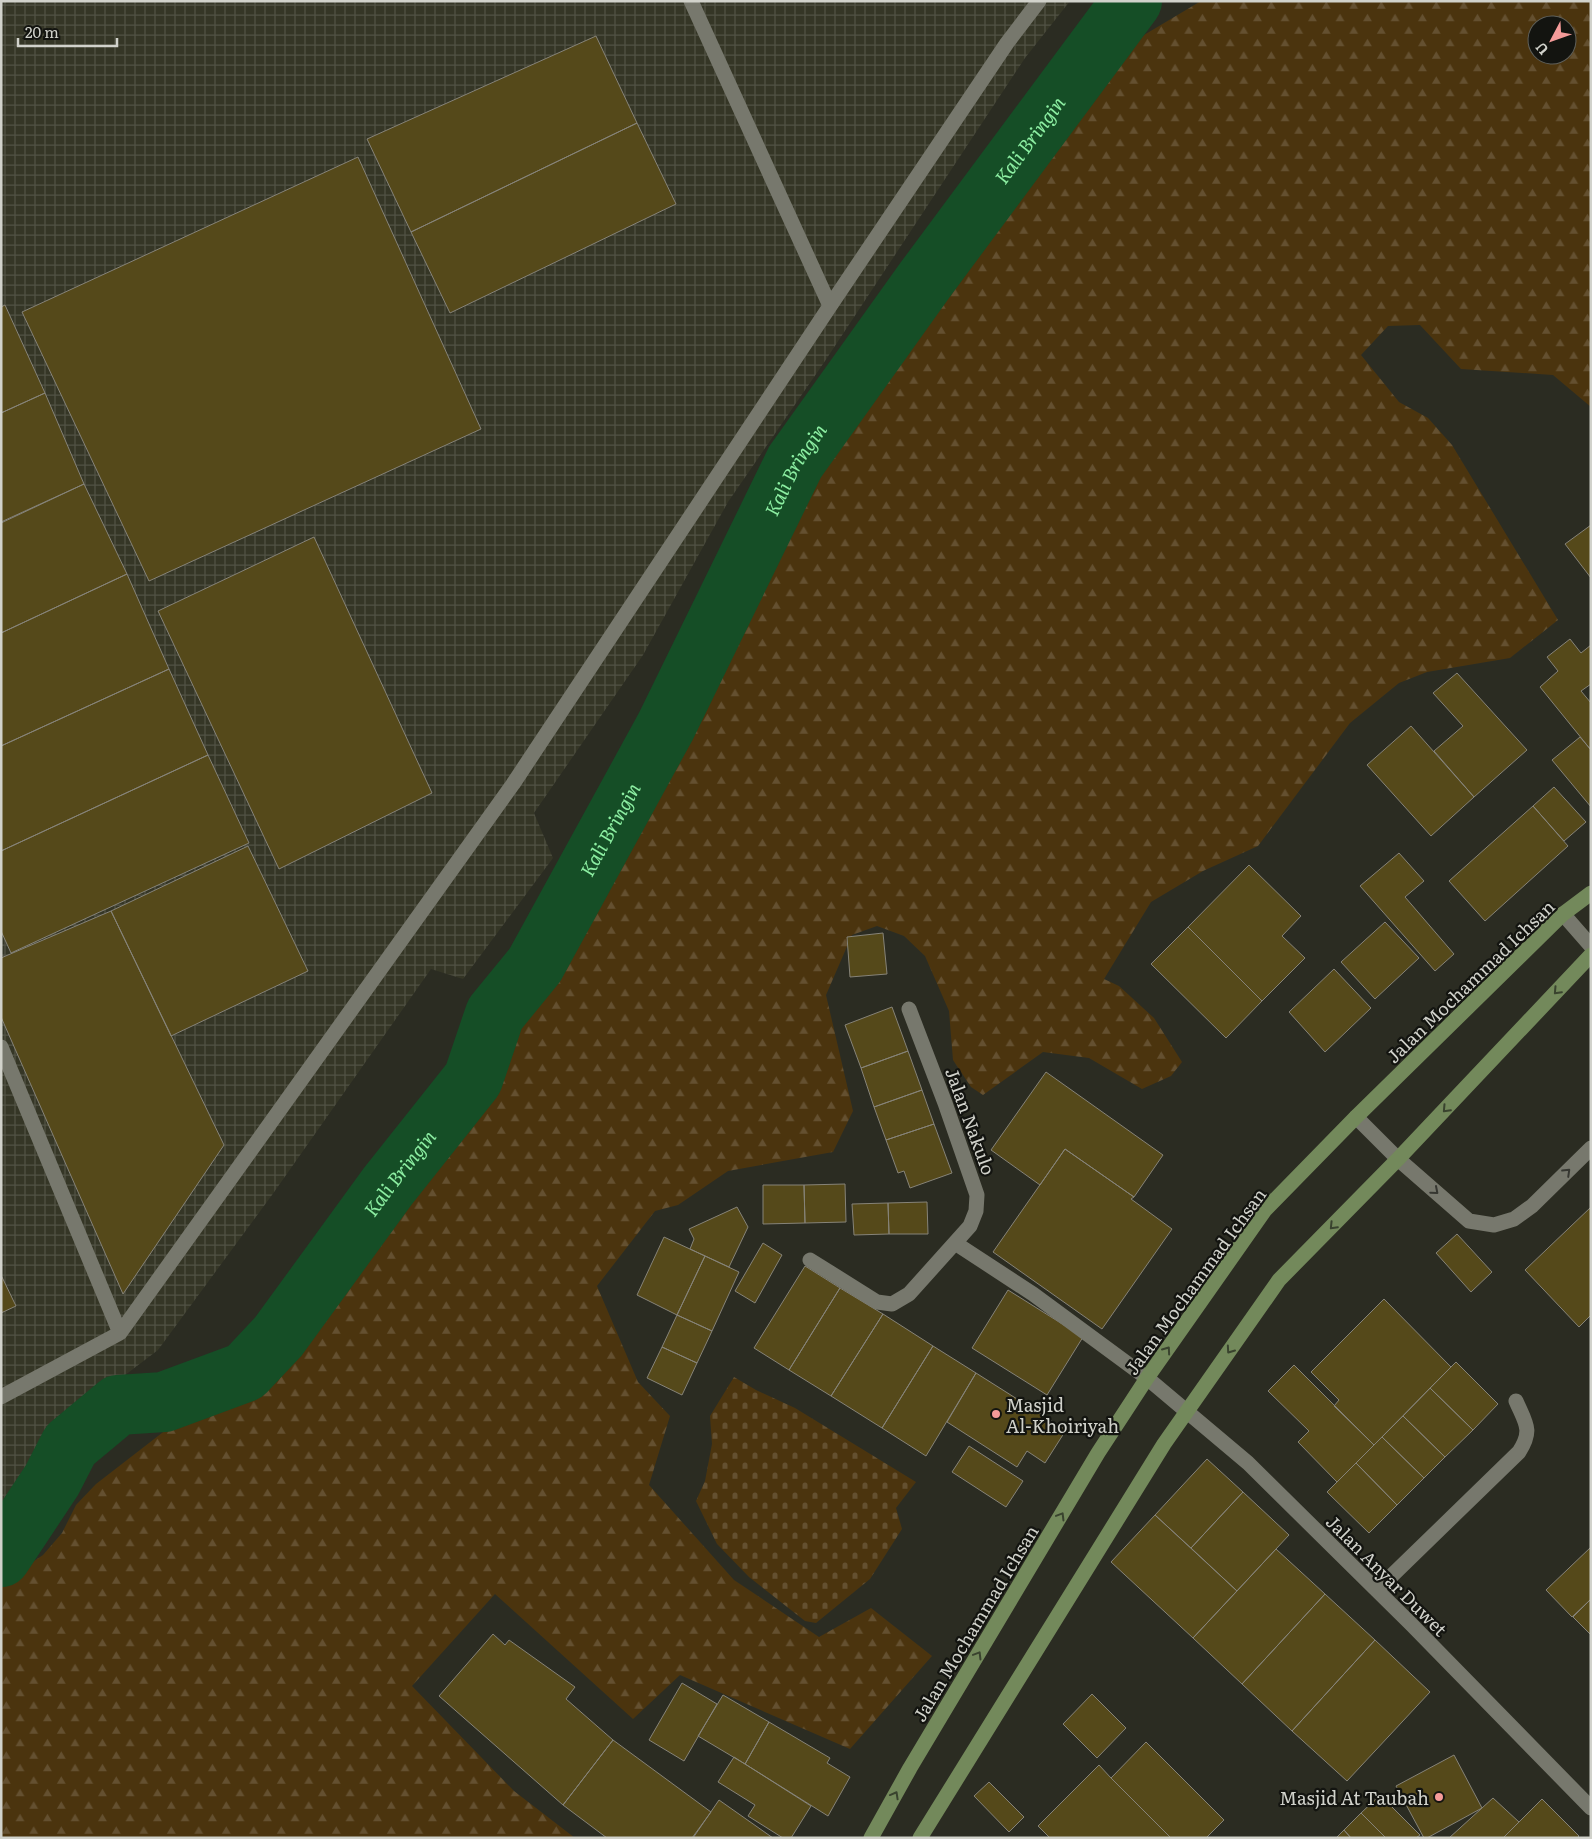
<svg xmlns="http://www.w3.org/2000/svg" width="1592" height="1839" font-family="Literata,serif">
<defs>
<pattern id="industrial-grid" width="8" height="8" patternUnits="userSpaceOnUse" patternTransform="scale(1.25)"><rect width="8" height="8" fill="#353626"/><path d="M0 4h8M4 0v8" fill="none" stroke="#515244"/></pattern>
<pattern id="forest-firs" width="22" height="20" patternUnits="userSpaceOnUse" patternTransform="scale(1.25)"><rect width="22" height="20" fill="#4b340e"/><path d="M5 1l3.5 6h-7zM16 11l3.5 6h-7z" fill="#645030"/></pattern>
<pattern id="cemetery-stones" width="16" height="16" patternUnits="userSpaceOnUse" patternTransform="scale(1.25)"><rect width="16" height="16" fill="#4b340e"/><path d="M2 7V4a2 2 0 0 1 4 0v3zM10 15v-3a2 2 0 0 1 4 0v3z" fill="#645030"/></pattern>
</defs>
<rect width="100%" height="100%" fill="#2b2c22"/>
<path fill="url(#industrial-grid)" d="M1 1H1070L1025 58 825 361 728 502 643 655 534 813 553 858 463 979 431 969 272 1195 158 1350 78 1411 26 1478 1 1520Z"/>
<path fill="url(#forest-firs)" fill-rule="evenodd" d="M1201 1H1591V407L1553 375 1461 369 1420 325 1388 326 1361 355 1399 402 1428 418 1452 445 1558 620 1510 658 1427 672 1399 683 1350 723 1258 846 1203 871 1151 902 1104 979 1119 986 1154 1018 1182 1062 1171 1076 1142 1089 1089 1058 1043 1052 983 1095 971 1087 953 1060 949 1011 925 956 904 936 877 926 852 935 826 995 853 1111 833 1152 728 1171 678 1205 655 1211 597 1286 638 1382 670 1416 649 1485 734 1580 819 1637 871 1608 932 1656 850 1749 680 1675 633 1719 495 1594 412 1686 514 1791 575 1838H1V1583L43 1555 62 1533 76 1505 96 1484 180 1419 240 1403 277 1379 323 1317 392 1202 500 1063 623 855 682 723 787 523 884 382 983 220 1144 35ZM1537 25H1567V55H1537Z"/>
<path fill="url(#cemetery-stones)" d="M734 1377 756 1390 795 1408 916 1482 896 1508 902 1529 870 1579 816 1623 805 1621 749 1577 717 1544 696 1501 705 1481 712 1444 710 1416Z"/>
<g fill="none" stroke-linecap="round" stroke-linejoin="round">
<path stroke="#154e26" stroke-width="60" id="s1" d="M1 1557 52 1480 70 1445 118 1405 164 1402 245 1372 278 1337 388 1186 473 1079 495 1014 535 965 666 726 795 462 925 280 1132 1"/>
</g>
<path fill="#55491a" stroke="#868378" d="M596 36 637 123 411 232 367 139Z
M637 123 676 204 450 313 411 232Z
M358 157 481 429 149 581 22 312Z
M5 305 45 393 1 413V307Z
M45 393 84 484 1 522V413Z
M84 484 127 574 1 633V523Z
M1591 525V578L1565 544Z
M314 537 432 793 279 869 158 611Z
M127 574 169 669 1 746V633Z
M1570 639 1581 653 1591 645V684L1581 691 1591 703V750L1540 687 1558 671 1547 657Z
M169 669 208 755 1 851V746Z
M1457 673 1527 750 1474 797 1434 751 1463 726 1433 693Z
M1411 726 1474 797 1431 836 1367 765Z
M1580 737 1591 750V807L1552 760Z
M208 755 249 843 11 953 1 931V851Z
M1554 787 1586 822 1564 841 1533 806Z
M1533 806 1568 846 1485 921 1449 881Z
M248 846 308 971 171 1036 111 911Z
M1399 853 1424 881 1405 897 1454 954 1435 971 1360 886Z
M1249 865 1301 916 1282 936 1305 958 1262 1001 1188 927Z
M111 911 224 1145 123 1294 1 1017V958Z
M1385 922 1419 958 1375 999 1341 962Z
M1188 927 1262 1001 1226 1038 1151 964Z
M883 933 887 974 850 977 847 937Z
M1334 969 1371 1008 1325 1052 1289 1012Z
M892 1007 908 1051 861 1068 845 1025Z
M908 1051 922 1090 874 1107 861 1068Z
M1046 1072 1163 1155 1134 1197 1065 1149 1040 1185 991 1150Z
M922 1090 934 1124 886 1140 874 1107Z
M934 1124 952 1173 910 1188 904 1171 898 1173 886 1140Z
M1065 1149 1134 1197 1131 1199 1172 1229 1102 1329 993 1252Z
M845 1184 846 1222 805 1223 804 1185Z
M763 1185H804L805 1223 763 1224Z
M927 1202 928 1234H889L888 1203Z
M888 1203 889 1234 854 1235 852 1204Z
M737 1207 748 1227 729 1267 690 1249 694 1239 689 1229Z
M1591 1207V1315L1579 1327 1525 1270Z
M1457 1234 1492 1272 1471 1292 1436 1253Z
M664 1237 705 1256 677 1315 637 1295Z
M763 1243 782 1255 755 1303 735 1291Z
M705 1256 739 1272 712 1331 677 1315Z
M805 1266 840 1288 789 1370 754 1348Z
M1 1275 16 1306 1 1313Z
M840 1288 883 1314 831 1396 789 1370Z
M1008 1290 1083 1337 1047 1395 972 1348Z
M1384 1299 1451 1367 1374 1445 1334 1406 1339 1400 1311 1372Z
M883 1314 933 1346 882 1428 831 1396Z
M677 1315 712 1331 697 1363 662 1347Z
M933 1346 976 1373 926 1456 882 1428Z
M662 1347 697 1363 682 1395 647 1378Z
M1456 1362 1498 1404 1473 1430 1430 1388Z
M1294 1365 1374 1445 1337 1482 1298 1442 1309 1431 1268 1391Z
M976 1373 1066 1430 1045 1463 1027 1451 1017 1467 947 1422Z
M1430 1388 1473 1430 1445 1457 1403 1416Z
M1403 1416 1445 1457 1424 1478 1382 1437Z
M1382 1437 1424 1478 1397 1505 1356 1463Z
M969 1446 1023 1481 1006 1507 952 1472Z
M1207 1459 1243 1492 1191 1548 1155 1515Z
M1356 1463 1397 1505 1369 1533 1327 1492Z
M1243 1492 1289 1535 1237 1591 1191 1548Z
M1155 1515 1237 1591 1193 1638 1111 1562Z
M1591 1547V1599L1572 1617 1546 1590Z
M1276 1549 1325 1594 1242 1684 1193 1638Z
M1325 1594 1375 1640 1292 1731 1242 1684Z
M1591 1599V1635L1573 1617Z
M493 1634 505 1645 509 1640 575 1687 566 1699 613 1740 563 1805 439 1696Z
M1375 1640 1430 1692 1347 1781 1292 1731Z
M682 1683 717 1704 684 1761 649 1740Z
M1092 1694 1126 1728 1097 1758 1063 1724Z
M723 1695 769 1722 745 1764 698 1736Z
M769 1722 830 1758 827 1763 850 1777 828 1816 745 1764Z
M613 1740 711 1812 692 1838H607L563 1805Z
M1146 1742 1224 1820 1206 1838H1171L1111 1778Z
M1454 1755 1482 1808 1427 1838H1424L1396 1786Z
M734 1757 811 1806 791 1838H783L748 1816 755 1805 718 1782Z
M1099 1765 1111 1778 1171 1838H1050L1038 1826Z
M989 1782 1024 1817 1009 1832 974 1796Z
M1380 1795 1420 1835 1416 1838H1386L1361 1813Z
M1493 1798 1519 1822 1503 1838H1449Z
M1542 1799 1579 1836 1577 1838H1503Z
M719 1800 773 1838H693Z
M1361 1813 1386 1838H1351L1344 1830Z
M1344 1830 1351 1838H1336Z"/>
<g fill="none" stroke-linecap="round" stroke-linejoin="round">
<path stroke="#77786d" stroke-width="15" d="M691 1 830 306
M1563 914 1591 946
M1 1047 120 1333 1 1397
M1356 1117 1398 1159 1469 1221 1494 1225 1514 1219 1532 1206 1591 1148
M955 1243 1033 1294 1147 1378 1248 1463 1411 1624 1591 1808
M810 1260 877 1302 892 1304 909 1294 970 1226 976 1211 977 1195 945 1103 909 1009
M120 1333 513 784 830 306 1007 43 1039 1
M1377 1590 1519 1452C1533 1430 1526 1424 1516 1401"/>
<path stroke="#73895b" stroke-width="15" d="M871 1838 910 1768 1098 1453 1147 1378 1265 1210 1356 1117 1563 914 1591 893
M920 1838 1164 1444 1279 1280 1398 1159 1591 955"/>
</g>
<defs><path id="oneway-chevron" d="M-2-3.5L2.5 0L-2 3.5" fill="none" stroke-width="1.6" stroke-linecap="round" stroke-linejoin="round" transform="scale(1.25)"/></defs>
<g stroke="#39432e">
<use href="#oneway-chevron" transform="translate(1557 991) rotate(133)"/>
<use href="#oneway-chevron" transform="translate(1446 1109) rotate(133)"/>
<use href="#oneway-chevron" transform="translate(1333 1226) rotate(134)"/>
<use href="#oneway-chevron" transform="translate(1167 1350) rotate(-55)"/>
<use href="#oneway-chevron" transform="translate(1230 1350) rotate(125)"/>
<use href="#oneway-chevron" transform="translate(1061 1516) rotate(-59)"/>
<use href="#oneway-chevron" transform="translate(978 1655) rotate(-59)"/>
<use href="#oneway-chevron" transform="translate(895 1795) rotate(-61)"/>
</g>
<g stroke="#363731">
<use href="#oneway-chevron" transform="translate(1567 1172) rotate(-44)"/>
<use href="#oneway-chevron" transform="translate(1435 1191) rotate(41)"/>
</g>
<g fill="#f59b99" stroke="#131410" stroke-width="2">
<circle cx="996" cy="1414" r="5"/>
<circle cx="1439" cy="1797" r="5"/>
</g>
<g text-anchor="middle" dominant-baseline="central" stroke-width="4.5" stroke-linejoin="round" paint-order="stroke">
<g font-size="18" fill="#d1d2cb" stroke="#131410">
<text transform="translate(1470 981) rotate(-44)">Jalan Mochammad Ichsan</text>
<text transform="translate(971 1121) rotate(70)">Jalan Nakulo</text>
<text transform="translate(1195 1281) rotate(-54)">Jalan Mochammad Ichsan</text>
<text transform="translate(1387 1575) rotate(45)">Jalan Anyar Duwet</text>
<text transform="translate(975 1623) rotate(-59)">Jalan Mochammad Ichsan</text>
</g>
<g font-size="18" fill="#d1d2cb" stroke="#131410" text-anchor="start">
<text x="1006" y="1404">Masjid<tspan x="1006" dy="21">Al-Khoiriyah</tspan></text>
<text x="1429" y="1797" text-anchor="end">Masjid At Taubah</text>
</g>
<g font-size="19" font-style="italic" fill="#8ceea2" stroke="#131410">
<text stroke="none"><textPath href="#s1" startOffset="1795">Kali Bringin</textPath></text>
<text stroke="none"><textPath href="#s1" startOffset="1390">Kali Bringin</textPath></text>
<text stroke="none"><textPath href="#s1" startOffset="985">Kali Bringin</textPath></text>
<text stroke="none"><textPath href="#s1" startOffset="579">Kali Bringin</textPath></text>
</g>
</g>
<rect width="1592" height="1839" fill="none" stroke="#d1d2cb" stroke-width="5"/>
<g transform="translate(1552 40) rotate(229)"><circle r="24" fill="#131410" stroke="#5f605b"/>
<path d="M0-4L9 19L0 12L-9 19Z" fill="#f59b99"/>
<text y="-8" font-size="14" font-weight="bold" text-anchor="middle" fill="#d1d2cb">U</text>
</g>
<path d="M18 38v8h99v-8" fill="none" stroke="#d1d2cb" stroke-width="2.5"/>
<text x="25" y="38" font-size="15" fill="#d1d2cb" stroke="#131410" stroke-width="4" paint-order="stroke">20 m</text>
</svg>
